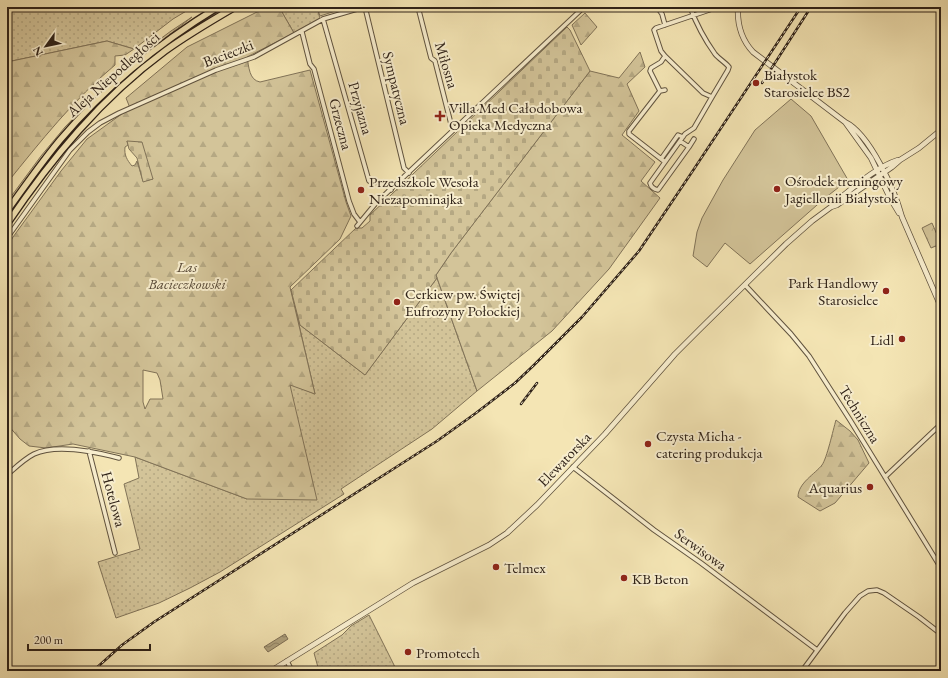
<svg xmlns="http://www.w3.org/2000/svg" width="948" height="678" font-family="'EB Garamond',serif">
<defs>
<pattern id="grass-dots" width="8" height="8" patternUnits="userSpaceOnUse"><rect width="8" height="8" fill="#d3c499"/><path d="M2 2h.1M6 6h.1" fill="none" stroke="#b5a883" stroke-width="1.8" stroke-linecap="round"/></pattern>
<pattern id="forest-firs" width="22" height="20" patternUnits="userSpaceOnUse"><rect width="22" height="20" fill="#d3c499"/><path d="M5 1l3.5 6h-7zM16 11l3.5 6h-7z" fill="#b5a883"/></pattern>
<pattern id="cemetery-stones" width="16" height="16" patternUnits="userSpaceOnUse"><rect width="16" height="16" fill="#d3c499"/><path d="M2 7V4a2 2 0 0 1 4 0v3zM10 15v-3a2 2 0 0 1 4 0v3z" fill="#b5a883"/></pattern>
<pattern id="park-crowns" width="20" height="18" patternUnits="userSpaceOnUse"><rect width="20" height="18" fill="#d3c499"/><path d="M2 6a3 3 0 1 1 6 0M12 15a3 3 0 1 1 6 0" fill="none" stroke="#b5a883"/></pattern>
<pattern id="water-waves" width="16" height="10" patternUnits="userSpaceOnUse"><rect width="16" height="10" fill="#b1a37f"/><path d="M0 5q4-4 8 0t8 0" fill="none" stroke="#908467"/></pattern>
</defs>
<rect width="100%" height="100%" fill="#f4e5b4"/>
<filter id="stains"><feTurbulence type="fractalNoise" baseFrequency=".005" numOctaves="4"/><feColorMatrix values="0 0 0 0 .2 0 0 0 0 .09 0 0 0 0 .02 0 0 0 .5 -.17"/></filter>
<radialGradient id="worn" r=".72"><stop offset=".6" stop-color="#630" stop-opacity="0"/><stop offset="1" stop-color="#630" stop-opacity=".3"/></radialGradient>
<path fill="url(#grass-dots)" stroke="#817358" d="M7 7H193L173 19 134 49 107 41 7 62Z
M226 7H229L182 36 111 93 72 134 48 162 7 219V217C38 172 70 129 110 92 145 59 185 32 226 7Z
M279 7H317L320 19 294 33Z
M192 17C154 47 116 76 83 110 55 140 31 173 7 206V202L41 156 65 127 125 65 127 60 136 57 171 31Z
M437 278 477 391 432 429 341 489 344 494 220 572 190 588 159 603 116 618 98 562 140 549 124 484 139 478 135 457 247 499 290 384 315 394 291 290 300 325 365 375Z
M369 615 397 671H319L314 653 342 635 351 626Z"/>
<path fill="url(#forest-firs)" stroke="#817358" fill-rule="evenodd" d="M267 7H279L294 33 247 57C249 67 249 80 260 82L310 70 346 202 351 216 340 239 290 287 315 394 290 385 317 500 247 499 135 457 73 444 46 448 29 446 20 439 7 424V248L13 237 61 171 87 139 130 108 126 98 187 47ZM127 141 153 179 143 181 137 161 135 165 132 166C127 160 124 155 125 147L128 145ZM143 370 157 373 160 380 163 399H150L145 409 143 402Z
M585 13 597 27 581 45 572 25Z
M107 41 134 49 125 55 115 56V65C74 99 40 142 7 183V62Z
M640 52 645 67 627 84 639 111 622 135 655 162 641 181 660 198 609 269 552 331 477 391 436 275 451 253 590 71 619 78Z
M836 420 850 431 858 440 869 463 835 503 820 511 798 497C798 483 815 474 822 465 827 458 833 430 836 420Z"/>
<path fill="url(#cemetery-stones)" stroke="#817358" d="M567 27 570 30 590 71 451 253 436 275 437 278 365 375 300 325 291 290 356 228H362L370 221V215Z
M127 141 142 142 153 179 143 182 137 158 129 149Z"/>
<path fill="url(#park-crowns)" stroke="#817358" d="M317 7H342V9L320 16Z
M932 223 941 244 931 248 922 228Z"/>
<path fill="#d3c499" stroke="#817358" d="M791 99 811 116 848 180 825 198 750 264 725 243 707 267 693 256 697 232 702 218 723 180 755 130Z"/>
<path fill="url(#water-waves)" stroke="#7d6f56" d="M285 634 288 639 268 652 264 647Z"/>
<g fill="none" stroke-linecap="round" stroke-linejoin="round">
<defs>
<path id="minor" d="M365 7 404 168 409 173
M418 7 431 58 435 61 451 124 454 129
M657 7 662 14 665 25
M690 7C696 23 705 40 715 54 719 59 725 62 729 67L728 70 712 97 703 93 665 56 661 51 654 30 656 28 718 7
M323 19 369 181 384 184 391 190
M302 32 310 64 314 69 349 201 354 214 360 222
M665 90 660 91 629 131V134L665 162 685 134 694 128 712 97
M660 91 650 71 651 68 661 62 665 56
M689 147 694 139
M661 159 678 135 683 137
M665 162 650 183C651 187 653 189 658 190L689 147 680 141
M357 226 376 203 584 7
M7 238 70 150 88 132 100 123 119 113 216 70 254 57 323 19 364 7
M745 285 791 334 809 356 850 420 941 568
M89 451 115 553
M573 467 654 530 701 563 817 650
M7 475C15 468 24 459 34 454 56 444 96 452 119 458
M885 477 941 424
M287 661 292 671
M802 671 845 613 860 596 868 591 877 590 884 593 919 617 941 634"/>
<path id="tertiary" d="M738 7C737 25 741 39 753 52L845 122C870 134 895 191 902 217L941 307
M845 122 871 158 890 198 899 213
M831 207 835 202C853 188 876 167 898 160
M271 671 413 583 489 545 507 533 537 505 605 434 675 354 699 330 786 244 812 221 831 207 837 205 892 167 900 160 919 148 941 130"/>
<path id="primary" d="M7 211C24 187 41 163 60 140 105 87 159 43 218 7
M7 224C51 159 101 98 165 51 187 35 211 21 235 7"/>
</defs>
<use href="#minor" stroke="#60533f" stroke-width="5.5"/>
<use href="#tertiary" stroke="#60533f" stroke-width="6"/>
<use href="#primary" stroke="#2f2218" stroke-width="8"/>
<use href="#minor" stroke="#f8eece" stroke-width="3.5"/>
<use href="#tertiary" stroke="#f8eece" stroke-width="4.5"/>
<use href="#primary" stroke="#f4e5b4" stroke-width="5.5"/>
<defs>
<path id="rail" d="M762 83 811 7
M521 404 537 383
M93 671 122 645 154 622 437 441 476 413 515 383 533 366 582 317 639 251 694 169 801 7"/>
</defs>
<use href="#rail" stroke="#2f2218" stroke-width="2.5"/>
<use href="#rail" stroke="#f8eece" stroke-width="1" stroke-dasharray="3" stroke-linecap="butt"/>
</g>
<g fill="#8f2418" stroke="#f8eece" stroke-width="1.5">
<circle cx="756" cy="83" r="4"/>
<path d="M438 110h4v4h4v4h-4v4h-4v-4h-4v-4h4z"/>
<circle cx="777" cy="189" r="4"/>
<circle cx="361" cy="190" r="4"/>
<circle cx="886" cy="291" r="4"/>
<circle cx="397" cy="302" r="4"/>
<circle cx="902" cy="339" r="4"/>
<circle cx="648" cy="444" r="4"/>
<circle cx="870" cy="487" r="4"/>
<circle cx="496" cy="567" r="4"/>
<circle cx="624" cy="578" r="4"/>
<circle cx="408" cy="652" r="4"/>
</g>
<g text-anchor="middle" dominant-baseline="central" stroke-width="4" stroke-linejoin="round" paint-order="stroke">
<g font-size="15" fill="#2f2218" stroke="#f8eece">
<text transform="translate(228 53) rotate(-21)">Bacieczki</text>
<text transform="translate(447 65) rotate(73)">Miłosna</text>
<text transform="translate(113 74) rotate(-42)">Aleja Niepodległości</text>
<text transform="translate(397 88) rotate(76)">Sympatyczna</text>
<text transform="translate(361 108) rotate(74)">Przyjazna</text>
<text transform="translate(341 124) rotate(75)">Grzeczna</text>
<text transform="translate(860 414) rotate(58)">Techniczna</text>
<text transform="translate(564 459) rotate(-46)">Elewatorska</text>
<text transform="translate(114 499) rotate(75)">Hotelowa</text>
<text transform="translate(701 549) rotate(36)">Serwisowa</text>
</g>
<g font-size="15" fill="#2f2218" stroke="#f8eece" text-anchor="start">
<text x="764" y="74">Białystok<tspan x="764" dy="17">Starosielce BS2</tspan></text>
<text x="449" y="107">Villa Med Całodobowa<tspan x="449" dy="17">Opieka Medyczna</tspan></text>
<text x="785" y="180">Ośrodek treningowy<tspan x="785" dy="17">Jagiellonii Białystok</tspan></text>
<text x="369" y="181">Przedszkole Wesoła<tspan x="369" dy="17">Niezapominajka</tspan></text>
<text x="878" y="282" text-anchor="end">Park Handlowy<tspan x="878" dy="17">Starosielce</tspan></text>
<text x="405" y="293">Cerkiew pw. Świętej<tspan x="405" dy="17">Eufrozyny Połockiej</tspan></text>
<text x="894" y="339" text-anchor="end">Lidl</text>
<text x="656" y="435">Czysta Micha -<tspan x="656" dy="17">catering produkcja</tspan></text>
<text x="862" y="487" text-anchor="end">Aquarius</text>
<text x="504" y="567">Telmex</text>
<text x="632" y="578">KB Beton</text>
<text x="416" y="652">Promotech</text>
</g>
<g font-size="15" font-style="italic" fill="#584a38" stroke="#f8eece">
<text x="187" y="266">Las<tspan x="187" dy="17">Bacieczkowski</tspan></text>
</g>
</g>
<rect width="948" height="678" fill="none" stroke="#f4e5b4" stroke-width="24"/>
<rect x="8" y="8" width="932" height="662" fill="none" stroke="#2f2218" stroke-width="2"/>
<rect x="12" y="12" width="924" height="654" fill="none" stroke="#2f2218"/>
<g transform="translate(46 46) rotate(237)" stroke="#f8eece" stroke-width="3" paint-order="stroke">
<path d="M0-3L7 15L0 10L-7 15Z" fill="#2f2218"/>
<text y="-6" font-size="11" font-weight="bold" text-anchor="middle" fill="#2f2218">N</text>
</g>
<path d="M28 644v6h122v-6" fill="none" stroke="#2f2218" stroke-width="2"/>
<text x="34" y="644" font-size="12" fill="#2f2218" stroke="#f8eece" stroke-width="3" paint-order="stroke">200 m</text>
<rect width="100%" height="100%" filter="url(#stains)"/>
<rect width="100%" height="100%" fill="url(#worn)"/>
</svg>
